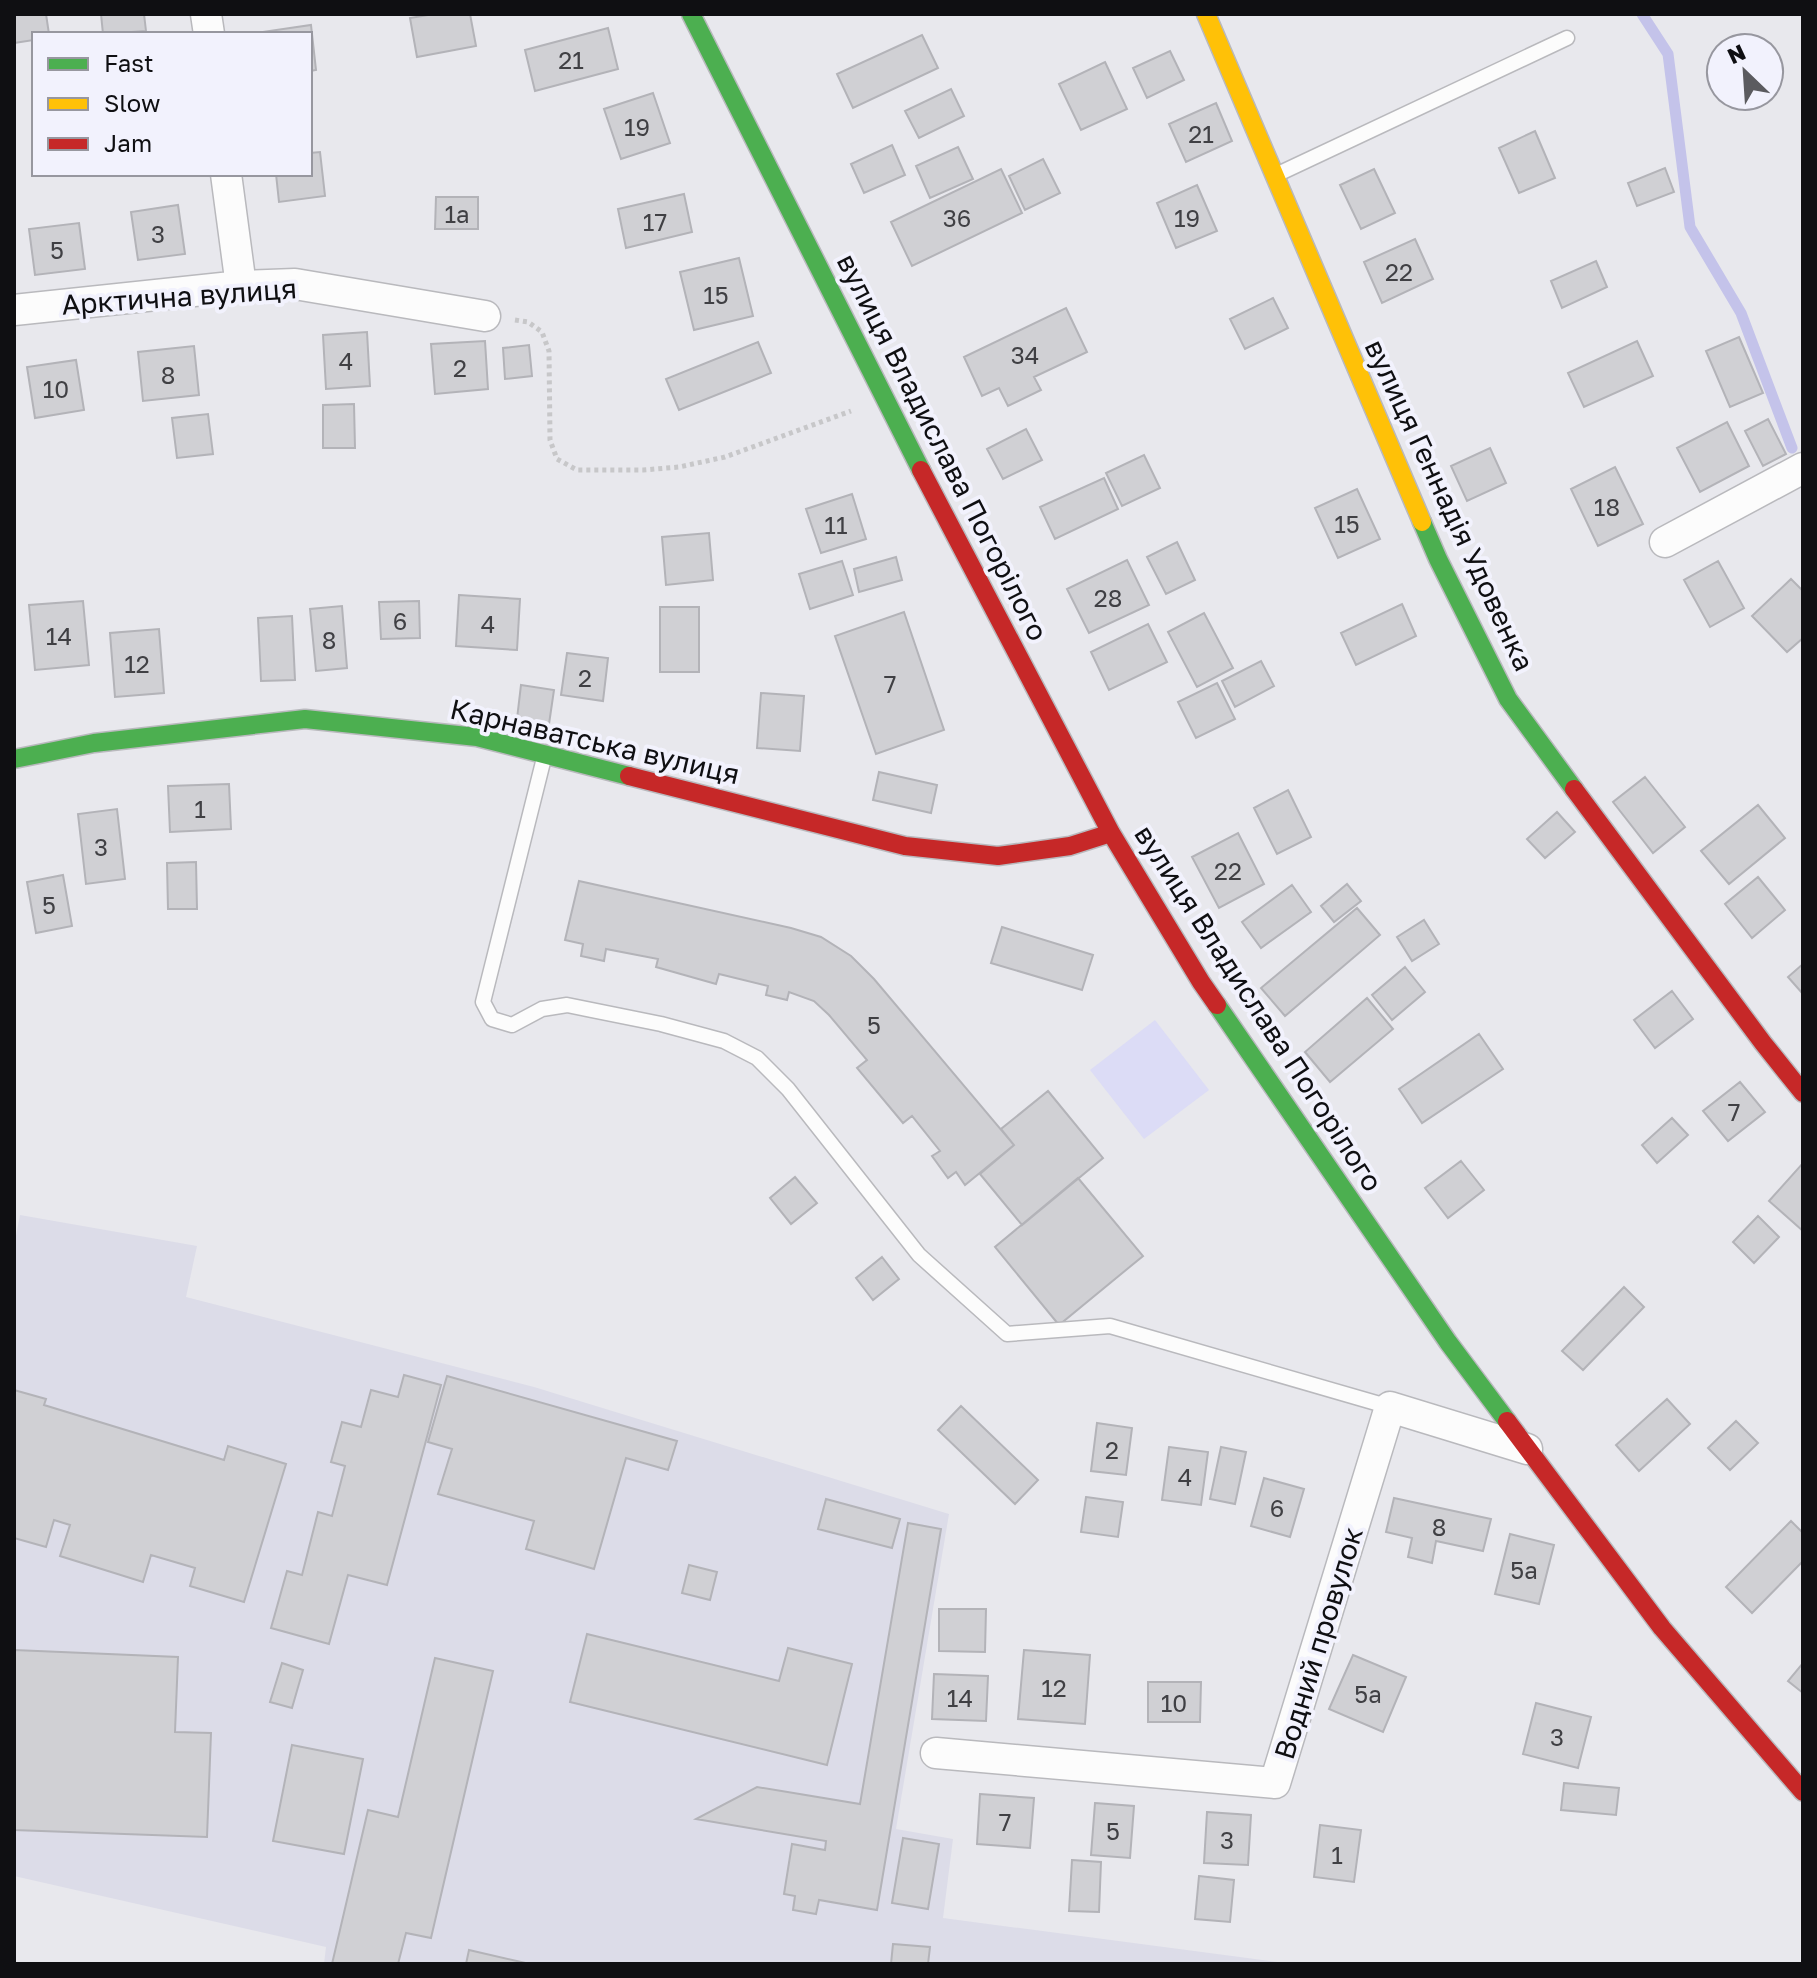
<svg xmlns="http://www.w3.org/2000/svg" width="1817" height="1978" font-family="'Golos Text',sans-serif">
<rect width="100%" height="100%" fill="#e8e8ed"/>
<path fill="#dcdce8" d="M20 1215 197 1246 186 1297 534 1387 949 1514 896 1829 953 1839 943 1918 1292 1964H324L326 1947 14 1876V1246Z"/>
<path fill="#dcdcf6" d="M1155 1020 1209 1090 1144 1139 1090 1070Z"/>
<g fill="none" stroke-linecap="round" stroke-linejoin="round">
<path stroke="#c4c3ea" stroke-width="11" d="M1642 14 1668 54 1690 227 1741 313 1792 448"/>
</g>
<path fill="#d0d0d4" stroke="#b3b3b8" stroke-width="2" d="M14 14H46L49 34H34V40L14 43Z
M101 14H144L146 31 103 34Z
M434 14H470L476 46 417 57 410 18Z
M311 25 316 70 310 71V34H262V32Z
M608 28 618 69 535 91 525 50Z
M922 35 938 68 853 108 837 74Z
M1170 51 1184 80 1147 98 1133 68Z
M1105 62 1127 109 1081 130 1059 84Z
M951 89 964 116 919 138 905 111Z
M653 93 670 143 621 159 604 109Z
M1216 103 1232 141 1186 162 1169 124Z
M1535 131 1555 178 1519 193 1499 148Z
M892 145 905 175 864 193 851 164Z
M958 147 973 179 930 198 916 166Z
M320 152 325 196 279 202 276 174H310V153Z
M1043 159 1060 193 1025 210 1009 176Z
M1665 168 1674 192 1637 206 1628 183Z
M1001 169 1022 213 912 266 891 222Z
M1374 169 1395 213 1361 229 1340 185Z
M1197 185 1217 231 1176 248 1157 203Z
M684 194 692 232 626 248 618 209Z
M436 197H478V229H435Z
M178 205 185 254 138 260 131 212Z
M79 223 85 269 35 275 29 229Z
M1415 239 1433 279 1382 303 1364 262Z
M739 258 753 316 694 330 680 272Z
M1596 261 1607 287 1562 308 1551 281Z
M1273 298 1288 328 1245 349 1230 319Z
M1066 308 1087 352 1034 377 1041 390 1008 406 999 388 982 396 964 357Z
M367 332 370 386 326 389 323 335Z
M1739 337 1763 393 1730 407 1706 351Z
M485 341 488 389 435 394 431 344Z
M1637 341 1653 376 1584 407 1568 373Z
M758 342 771 373 679 410 666 379Z
M529 345 532 376 505 379 503 348Z
M194 346 199 395 143 401 138 352Z
M76 360 84 410 35 418 27 367Z
M354 404 355 448H323V405Z
M208 414 213 454 177 458 172 418Z
M1768 419 1786 454 1763 466 1745 431Z
M1727 422 1749 466 1700 492 1677 448Z
M1026 429 1042 460 1003 479 987 449Z
M1490 448 1506 483 1467 501 1451 466Z
M1144 455 1160 488 1122 506 1106 473Z
M1615 467 1643 524 1598 546 1571 489Z
M1104 478 1118 509 1055 539 1040 507Z
M1357 489 1380 539 1338 558 1315 508Z
M852 494 866 539 821 553 806 509Z
M709 533 713 580 666 585 662 537Z
M1177 542 1195 580 1166 594 1147 557Z
M896 557 902 580 859 592 854 569Z
M1127 560 1149 605 1089 633 1067 589Z
M842 561 853 595 810 609 799 574Z
M1718 561 1744 608 1710 627 1684 580Z
M1791 579 1803 591V638L1787 652 1752 616Z
M459 595 520 599 517 650 456 646Z
M83 601 89 665 35 670 29 605Z
M419 601 420 638 381 639 379 602Z
M1402 604 1416 636 1356 665 1341 633Z
M342 606 347 668 316 671 310 609Z
M660 607H699V672H660Z
M904 612 944 730 876 754 835 636Z
M1204 613 1233 668 1197 687 1168 632Z
M292 616 295 680 261 681 258 618Z
M1148 624 1167 662 1109 690 1091 652Z
M159 629 164 693 115 697 110 633Z
M567 653 608 658 603 701 561 695Z
M1261 661 1274 686 1235 707 1222 681Z
M1217 683 1235 719 1196 738 1178 702Z
M521 685 554 690 549 724 517 719Z
M761 693 804 696 800 751 757 748Z
M879 772 937 785 931 813 873 800Z
M1645 777 1685 827 1653 853 1613 802Z
M229 784 231 829 170 832 168 786Z
M1288 790 1311 837 1277 854 1254 808Z
M1758 805 1785 838 1729 884 1701 851Z
M117 809 125 879 86 884 78 814Z
M1557 812 1575 832 1545 858 1527 839Z
M1238 833 1264 884 1219 908 1192 857Z
M196 862 197 909H168L167 863Z
M63 875 72 926 36 933 27 882Z
M1758 877 1785 910 1752 938 1725 904Z
M579 881 791 928 821 937 851 956 874 979 1014 1145 965 1185 956 1172 948 1178 932 1156 940 1151 912 1116 903 1123 857 1068 867 1060 829 1015 814 1001 789 992 787 1000 766 995 768 986 719 974 716 984 656 967 658 959 606 949 604 961 581 956 583 944 565 940Z
M1347 884 1361 901 1334 922 1321 906Z
M1292 885 1311 912 1261 948 1242 922Z
M1357 908 1380 935 1285 1016 1261 988Z
M1424 920 1439 944 1412 961 1397 937Z
M1002 927 1093 955 1082 990 991 963Z
M1803 964V994L1788 977Z
M1405 967 1425 992 1392 1020 1372 995Z
M1672 991 1693 1019 1655 1048 1634 1020Z
M1367 998 1393 1029 1330 1082 1305 1052Z
M1479 1034 1503 1069 1422 1123 1399 1089Z
M1740 1082 1765 1112 1728 1141 1703 1111Z
M1048 1091 1103 1158 1022 1225 980 1174 1014 1145 1001 1129Z
M1672 1118 1688 1135 1657 1163 1642 1145Z
M1461 1161 1484 1190 1448 1218 1425 1188Z
M1803 1163V1231L1769 1201Z
M795 1177 817 1203 791 1224 770 1198Z
M1078 1178 1143 1256 1059 1325 995 1247Z
M1758 1216 1779 1237 1754 1263 1733 1242Z
M882 1257 899 1279 873 1300 856 1278Z
M1624 1287 1644 1307 1583 1370 1562 1351Z
M404 1375 441 1385 387 1585 348 1575 329 1644 271 1628 287 1571 302 1575 318 1512 332 1516 345 1466 331 1462 342 1422 361 1427 371 1390 398 1397Z
M447 1376 677 1441 668 1470 626 1458 594 1569 526 1549 534 1521 438 1494 452 1449 428 1442Z
M14 1390 46 1399 44 1405 224 1460 228 1446 286 1464 244 1602 190 1586 195 1568 151 1555 143 1582 60 1556 70 1525 54 1520 46 1547 14 1538Z
M1667 1399 1690 1424 1639 1471 1616 1445Z
M961 1406 1038 1480 1015 1504 938 1430Z
M1736 1421 1758 1443 1730 1470 1708 1448Z
M1097 1423 1132 1428 1126 1475 1091 1471Z
M1169 1447 1208 1452 1201 1505 1162 1500Z
M1221 1447 1246 1452 1235 1504 1210 1499Z
M1264 1478 1304 1489 1290 1537 1251 1526Z
M1086 1497 1123 1502 1118 1537 1081 1532Z
M1394 1498 1491 1519 1483 1551 1436 1541 1432 1563 1408 1557 1412 1538 1386 1532Z
M826 1499 900 1519 892 1548 818 1529Z
M1791 1521 1803 1533V1561L1752 1613 1726 1587Z
M908 1523 941 1529 877 1910 819 1900 816 1914 793 1910 795 1896 784 1894 792 1844 825 1850 826 1841 696 1819 757 1787 860 1804Z
M1510 1534 1554 1545 1539 1604 1495 1594Z
M689 1565 717 1572 710 1600 682 1593Z
M939 1609H986L985 1652 939 1651Z
M587 1634 779 1681 788 1648 852 1664 827 1765 570 1702Z
M14 1650 178 1657 175 1732 211 1733 207 1837 14 1830Z
M1024 1650 1090 1655 1085 1724 1018 1719Z
M1353 1655 1406 1677 1383 1732 1329 1709Z
M435 1658 493 1671 431 1938 406 1933 398 1964H332L368 1810 398 1817Z
M282 1663 303 1670 292 1708 270 1702Z
M1803 1663V1693L1788 1681Z
M934 1674 988 1676 986 1721 932 1719Z
M1148 1682H1201L1200 1722H1148Z
M1536 1703 1591 1717 1578 1768 1523 1754Z
M292 1745 363 1759 344 1854 273 1841Z
M1564 1783 1619 1788 1616 1815 1561 1810Z
M980 1794 1034 1798 1030 1848 977 1844Z
M1095 1803 1134 1806 1130 1858 1091 1855Z
M1207 1812 1251 1815 1248 1865 1204 1863Z
M1320 1825 1361 1830 1354 1882 1314 1877Z
M903 1838 939 1844 928 1909 892 1903Z
M1072 1860 1101 1862 1099 1912 1069 1911Z
M1199 1876 1234 1880 1230 1922 1195 1919Z
M893 1944 930 1947 928 1964H891Z
M469 1950 530 1964H466Z"/>
<g fill="none" stroke-linecap="round" stroke-linejoin="round">
<defs>
<path id="lane" d="M1278 174 1567 38
M544 758 483 1002 492 1019 512 1025 542 1009 567 1005 661 1024 724 1041 757 1058 788 1089 919 1255 1007 1334 1110 1326 1390 1407"/>
<path id="street" d="M206 14 209 34
M226 174 241 286
M14 310 241 286 295 284 485 316
M1665 542 1803 468
M936 1753 1275 1783 1390 1407 1527 1449"/>
<path id="fast" d="M691 14 921 470
M1422 522 1438 559 1508 699 1574 789
M14 759 94 743 305 719 477 737 629 776
M1217 1005 1448 1342 1507 1421"/>
<path id="slow" d="M1206 14 1422 522"/>
<path id="jam" d="M921 470 1111 833 1201 982 1217 1005
M629 776 905 846 998 856 1070 846 1111 833
M1574 789 1763 1043 1803 1093
M1507 1421 1662 1628 1803 1792"/>
</defs>
<use href="#lane" stroke="#b9b9bd" stroke-width="17"/>
<use href="#street" stroke="#b9b9bd" stroke-width="33"/>
<use href="#fast" stroke="#b9b9bd" stroke-width="21"/>
<use href="#slow" stroke="#b9b9bd" stroke-width="21"/>
<use href="#jam" stroke="#b9b9bd" stroke-width="21"/>
<path stroke="#c7c7c9" stroke-width="5" stroke-dasharray="4 4" stroke-linecap="butt" d="M515 320 528 322 542 332 549 351 550 440 557 459 577 470H643L679 467 725 457 851 411"/>
<use href="#lane" stroke="#fcfcfc" stroke-width="14"/>
<use href="#street" stroke="#fcfcfc" stroke-width="30"/>
<use href="#fast" stroke="#4caf50" stroke-width="18"/>
<use href="#slow" stroke="#ffc107" stroke-width="18"/>
<use href="#jam" stroke="#c62828" stroke-width="18"/>
</g>
<g text-anchor="middle" dominant-baseline="central" stroke-width="8" stroke-linejoin="round" paint-order="stroke">
<g font-size="24" fill="#404044">
<text x="571" y="59">21</text>
<text x="637" y="126">19</text>
<text x="1201" y="133">21</text>
<text x="457" y="213">1а</text>
<text x="957" y="217">36</text>
<text x="1187" y="217">19</text>
<text x="655" y="221">17</text>
<text x="158" y="233">3</text>
<text x="57" y="249">5</text>
<text x="1399" y="271">22</text>
<text x="716" y="294">15</text>
<text x="1025" y="354">34</text>
<text x="346" y="360">4</text>
<text x="460" y="367">2</text>
<text x="168" y="374">8</text>
<text x="56" y="388">10</text>
<text x="1607" y="506">18</text>
<text x="1347" y="523">15</text>
<text x="836" y="524">11</text>
<text x="1108" y="597">28</text>
<text x="400" y="620">6</text>
<text x="488" y="623">4</text>
<text x="59" y="635">14</text>
<text x="329" y="639">8</text>
<text x="137" y="663">12</text>
<text x="585" y="677">2</text>
<text x="890" y="683">7</text>
<text x="200" y="808">1</text>
<text x="101" y="846">3</text>
<text x="1228" y="870">22</text>
<text x="49" y="904">5</text>
<text x="874" y="1024">5</text>
<text x="1734" y="1111">7</text>
<text x="1112" y="1449">2</text>
<text x="1185" y="1476">4</text>
<text x="1277" y="1507">6</text>
<text x="1439" y="1526">8</text>
<text x="1524" y="1569">5а</text>
<text x="1054" y="1687">12</text>
<text x="1368" y="1693">5а</text>
<text x="960" y="1697">14</text>
<text x="1174" y="1702">10</text>
<text x="1557" y="1736">3</text>
<text x="1005" y="1821">7</text>
<text x="1113" y="1830">5</text>
<text x="1227" y="1839">3</text>
<text x="1337" y="1854">1</text>
</g>
<g font-size="28" fill="#0f0f12" stroke="#f2f2fd">
<text transform="translate(179 296) rotate(-4)">Арктична вулиця</text>
<text transform="translate(943 447) rotate(63)">вулиця Владислава Погорілого</text>
<text transform="translate(1450 505) rotate(65)">вулиця Геннадія Удовенка</text>
<text transform="translate(595 741) rotate(13)">Карнаватська вулиця</text>
<text transform="translate(1259 1008) rotate(57)">вулиця Владислава Погорілого</text>
<text transform="translate(1318 1643) rotate(-73)">Водний провулок</text>
</g>
</g>
<rect width="1817" height="1978" fill="none" stroke="#0f0f12" stroke-width="32"/>
<rect x="32" y="32" width="280" height="144" fill="#f2f2fd" stroke="#97979f" stroke-width="2"/>
<rect x="48" y="58" width="40" height="12" fill="#4caf50" stroke="#97979f" stroke-width="2"/>
<text x="104" y="72" font-size="24" fill="#0f0f12">Fast</text>
<rect x="48" y="98" width="40" height="12" fill="#ffc107" stroke="#97979f" stroke-width="2"/>
<text x="104" y="112" font-size="24" fill="#0f0f12">Slow</text>
<rect x="48" y="138" width="40" height="12" fill="#c62828" stroke="#97979f" stroke-width="2"/>
<text x="104" y="152" font-size="24" fill="#0f0f12">Jam</text>
<g transform="translate(1745 72) rotate(335)"><circle r="38" fill="#f2f2fd" stroke="#97979f" stroke-width="2"/>
<path d="M0-6L14 30L0 20L-14 30Z" fill="#5b5b5f"/>
<text y="-12" font-size="22" font-weight="bold" text-anchor="middle" fill="#0f0f12">N</text>
</g>
</svg>
